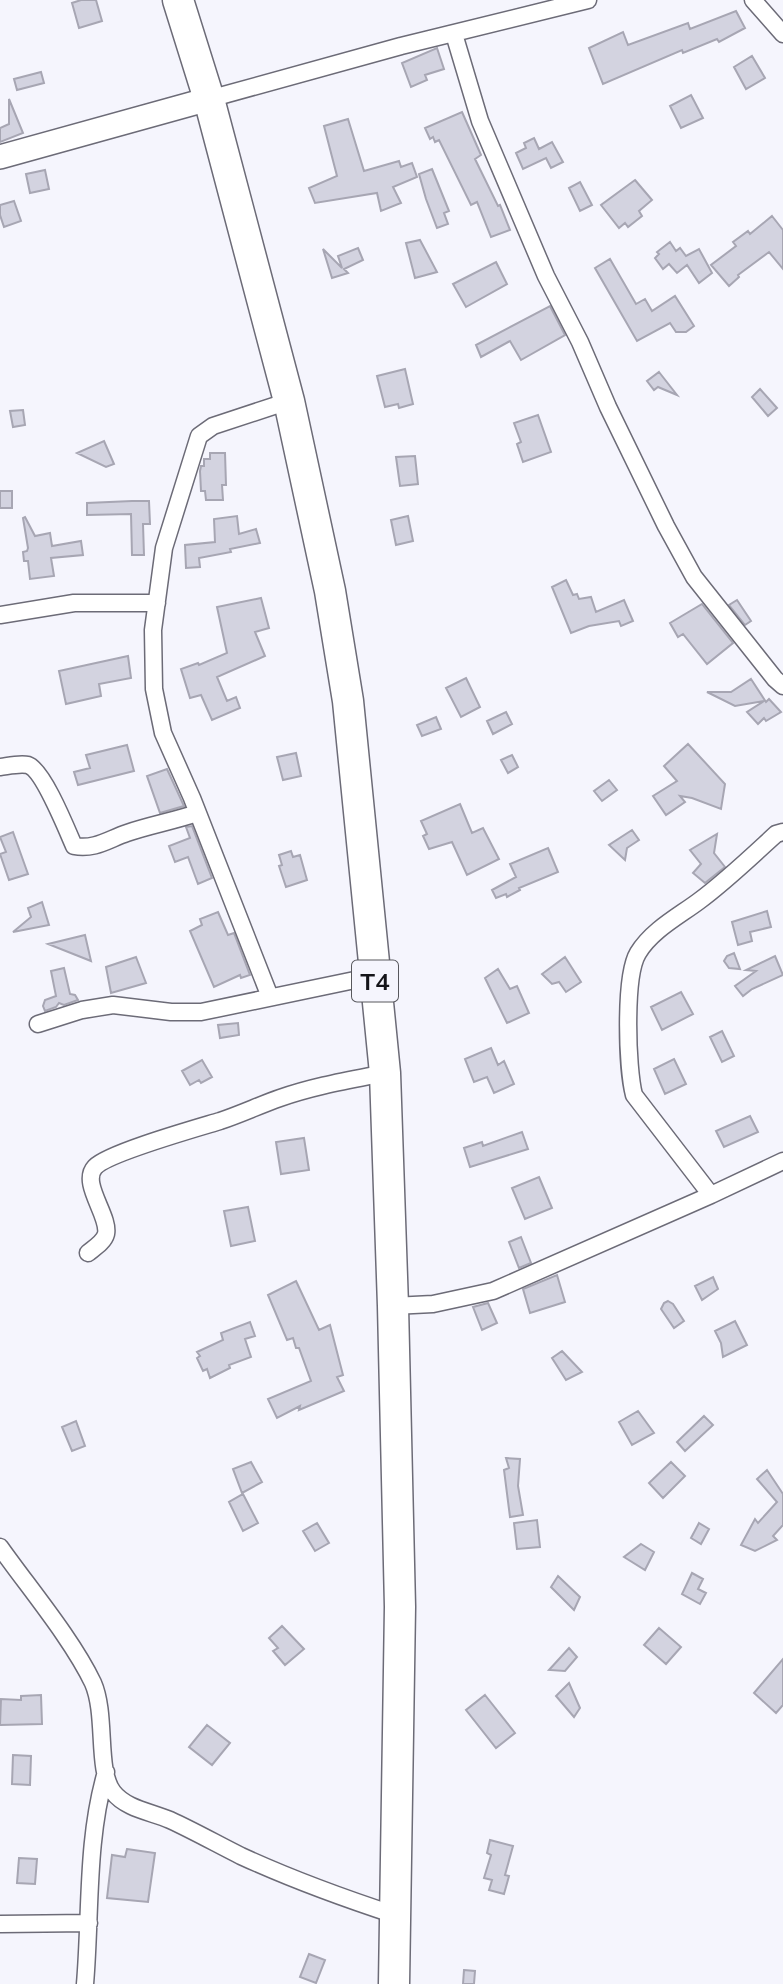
<svg xmlns="http://www.w3.org/2000/svg" width="783" height="1984" font-family="Mulish,sans-serif">
<rect width="100%" height="100%" fill="#f5f5fd"/>
<path fill="#d3d3e0" stroke="#a7a6b3" stroke-width="2" d="M81 0H96L102 21 79 28 72 3Z
M736 11 745 28 719 42 717 39 683 53 682 50 603 84 589 48 623 32 628 45 688 23 690 29Z
M437 48 444 69 425 75 427 80 411 87 402 63Z
M752 56 765 78 746 89 734 67Z
M41 72 44 83 17 90 14 79Z
M691 95 703 118 681 128 670 106Z
M9 99 23 133 0 142V128L9 124Z
M462 112 481 155 475 159 498 206 500 205 510 230 491 237 477 202 471 205 439 140 435 142 433 137 430 139 425 128Z
M348 119 364 171 399 161 401 167 412 163 417 177 393 187 401 203 381 211 377 193 315 203 309 188 337 176 324 126Z
M534 138 539 149 552 142 563 162 551 168 546 158 523 169 516 153 526 148 524 143Z
M432 169 449 211 444 213 448 224 437 228 426 199 419 174Z
M45 170 49 189 30 193 26 174Z
M635 180 652 200 639 211 642 216 628 227 625 223 619 228 601 205Z
M580 182 592 205 580 211 569 188Z
M14 201 21 221 4 227 0 215V205Z
M772 216 783 230V269L769 252 738 275 739 277 729 286 711 265 736 246 733 242 748 231 750 234Z
M420 240 437 272 415 278 406 243Z
M670 242 676 251 680 248 686 256 699 249 712 273 699 283 687 265 677 273 669 264 663 269 655 258 659 254 657 252Z
M358 248 363 260 344 269 348 273 332 278 323 249 342 268 338 256Z
M610 259 636 304 645 299 652 311 675 296 694 326 686 332H676L670 323 637 341 595 268Z
M496 262 507 284 466 307 453 284Z
M550 306 565 335 521 360 510 341 481 357 476 345Z
M405 369 413 404 399 408 398 404 385 407 377 376Z
M659 372 677 395 658 387 654 390 647 381Z
M760 389 777 408 768 416 752 397Z
M23 410 25 425 13 427 10 411Z
M538 415 551 452 523 462 517 444 521 442 514 423Z
M104 441 114 464 106 467 77 453Z
M210 453H225L226 485H222L223 500H206L205 491H201L200 471 201 466H204V459H210Z
M415 456 418 484 400 486 396 457Z
M0 491H12V508H0Z
M132 501H149L150 524H143L144 555H132L131 514 87 515V503Z
M237 516 239 534 256 529 260 543 230 549 231 552 199 558 200 567 186 568 185 545 215 542 214 519Z
M408 516 413 541 396 545 391 520Z
M25 517 35 536 50 533 52 546 81 541 83 555 51 558 54 576 30 579 28 561H24L23 552 27 551 28 548 23 518Z
M566 580 573 595 577 594 579 599 591 597 596 612 624 600 633 621 621 626 619 621 589 626 571 633 552 587Z
M261 598 269 628 255 632 265 656 217 677 227 701 236 697 240 708 212 720 201 695 190 698 181 669 198 663 199 665 227 653 217 607Z
M737 600 751 621 745 625 729 605Z
M702 604 733 643 707 664 683 634 678 637 670 623Z
M128 656 131 678 99 684 101 696 66 704 59 671Z
M466 678 480 707 461 717 446 688Z
M751 679 766 702 769 699 781 712 766 721 764 718 758 724 747 712 764 701 735 706 707 692H731Z
M506 712 512 724 493 734 487 721Z
M436 717 441 729 422 736 417 725Z
M688 744 725 784 721 809 692 798 680 796 685 802 666 815 653 796 677 781 664 766Z
M127 745 134 771 78 785 74 772 90 768 86 755Z
M296 753 301 776 283 780 277 757Z
M512 755 518 767 508 773 501 760Z
M167 769 184 806 160 813 147 776Z
M609 780 617 790 602 801 594 791Z
M460 804 472 833 483 828 499 859 467 875 452 842 429 849 423 836 427 834 421 821Z
M192 826 212 878 198 884 188 857 175 862 169 846 190 838 186 827Z
M632 830 639 840 627 848 625 860 609 845Z
M13 832 28 874 9 880 0 854 6 852 0 837Z
M717 834 714 853 725 867 705 883 693 873 701 864 690 850Z
M548 848 558 872 519 888 520 890 507 897 506 894 496 898 492 890 516 877 510 864Z
M291 851 293 857 300 855 307 880 286 887 279 866 282 865 279 855Z
M42 902 49 925 13 932 31 917 28 908Z
M767 911 771 927 750 932 752 941 738 945 732 922Z
M218 912 228 935 234 933 250 975 241 978 240 975 214 987 190 931 202 925 200 919Z
M85 935 91 961 48 944Z
M734 953 740 969 729 968 724 961 727 956Z
M775 956 783 975 752 989 743 996 735 986 756 971 746 970Z
M136 957 146 983 111 993 106 967Z
M565 957 581 982 566 992 559 982 552 984 542 974Z
M64 968 70 994 75 995 78 1000 64 1005 59 1003 56 1007 45 1011 43 1006 45 1000 56 996 51 971Z
M498 969 510 989 517 986 529 1013 507 1023 485 978Z
M681 992 693 1014 662 1030 651 1007Z
M238 1023 239 1035 220 1038 218 1025Z
M722 1031 734 1056 722 1062 710 1037Z
M491 1048 498 1065 504 1061 514 1084 494 1093 487 1077 474 1082 465 1059Z
M674 1059 686 1084 665 1094 654 1069Z
M202 1060 212 1077 201 1083 199 1080 190 1085 182 1071Z
M750 1116 758 1132 724 1147 716 1131Z
M522 1132 528 1149 470 1167 464 1148 482 1142 483 1146Z
M304 1138 309 1170 281 1174 276 1142Z
M539 1177 552 1208 525 1219 512 1188Z
M248 1207 255 1241 231 1246 224 1211Z
M521 1237 531 1263 519 1268 509 1242Z
M557 1275 565 1302 530 1313 523 1289Z
M713 1277 718 1289 702 1300 695 1286Z
M296 1281 319 1330 330 1325 343 1375 337 1377 344 1391 299 1410 300 1406 277 1418 268 1399 311 1381 299 1348H296L293 1338 287 1340 268 1295Z
M668 1301 673 1304 684 1321 674 1328 661 1309 664 1303Z
M488 1303 497 1323 482 1330 473 1307Z
M735 1321 747 1345 723 1357 721 1343 715 1331Z
M250 1322 255 1336 245 1339 251 1357 229 1365 230 1368 210 1378 207 1369 203 1371 197 1358 200 1356 197 1352 223 1340 221 1333Z
M562 1351 582 1372 566 1380 552 1358Z
M638 1411 654 1433 632 1445 619 1422Z
M704 1416 713 1425 685 1451 677 1442Z
M76 1421 85 1446 72 1451 62 1427Z
M506 1458 520 1459 518 1486 523 1515 510 1517 504 1470 509 1468Z
M251 1462 262 1482 242 1493 233 1469Z
M671 1462 685 1476 663 1498 649 1483Z
M767 1470 783 1494V1525L773 1536 777 1540 755 1551 741 1545 755 1519 758 1523 777 1502 757 1479Z
M243 1494 258 1523 243 1531 229 1502Z
M537 1520 540 1547 517 1549 514 1523Z
M317 1523 329 1543 315 1551 303 1531Z
M699 1523 709 1529 701 1544 691 1538Z
M641 1544 654 1552 645 1570 624 1557Z
M692 1573 703 1579 698 1589 706 1593 700 1604 682 1594Z
M558 1576 580 1597 574 1610 551 1587Z
M282 1626 304 1649 285 1665 273 1651 278 1648 269 1638Z
M659 1628 681 1647 666 1664 644 1645Z
M569 1648 577 1657 565 1671 549 1670Z
M783 1659V1705L776 1713 754 1693Z
M569 1683 580 1708 574 1717 556 1696Z
M41 1695 42 1724 0 1725 1 1699 21 1700V1696Z
M485 1695 515 1733 496 1748 466 1710Z
M207 1725 230 1743 212 1765 189 1747Z
M13 1755 31 1756 30 1785 12 1784Z
M490 1840 513 1846 505 1875 509 1876 504 1894 489 1890 492 1880 484 1878 491 1855 487 1853Z
M127 1849 155 1853 148 1902 107 1898 112 1855 125 1857Z
M19 1858 37 1859 35 1884 17 1883Z
M309 1954 325 1960 316 1983 300 1977Z
M464 1970 475 1971 474 1984H463Z"/>
<g fill="none" stroke-linecap="round" stroke-linejoin="round">
<defs>
<path id="street" d="M753 0 783 34
M454 34 480 121 546 276 580 342 608 407 666 526 694 577 775 679 783 686
M209 99 401 46 588 0
M0 615 74 603H157
M0 767C8 766 20 763 28 765 43 770 67 830 74 846 95 850 109 839 127 833 150 825 174 821 197 813
M270 997 192 798 163 733 154 689 153 630 164 548 199 436 213 426 289 401
M38 1024 82 1010 113 1005 171 1012H201L374 976
M711 1195 634 1095C627 1068 624 976 638 953 652 930 679 916 699 901 726 881 751 857 776 834L783 832
M88 1253C94 1248 104 1242 106 1234 110 1216 80 1183 95 1167 108 1153 197 1128 220 1121 241 1114 260 1105 280 1098 314 1086 350 1080 385 1073
M393 1306 433 1304 493 1291 711 1195 783 1161
M0 1547C29 1588 72 1639 93 1683 107 1715 96 1770 113 1792 126 1809 152 1812 170 1820 194 1831 217 1844 241 1856 291 1879 343 1898 395 1915
M0 1924 89 1923
M85 1984C91 1914 86 1840 106 1772"/>
<path id="secondary" d="M0 157 209 99"/>
<path id="highway" d="M178 0 209 99 289 401 330 591 348 701 385 1073 393 1306 400 1607 394 1984"/>
</defs>
<use href="#street" stroke="#6c6b77" stroke-width="19"/>
<use href="#secondary" stroke="#6c6b77" stroke-width="26"/>
<use href="#highway" stroke="#6c6b77" stroke-width="33"/>
<use href="#street" stroke="#fff" stroke-width="16"/>
<use href="#secondary" stroke="#fff" stroke-width="23"/>
<use href="#highway" stroke="#fff" stroke-width="30"/>
</g>
<g text-anchor="middle" dominant-baseline="central" stroke-width="5" stroke-linejoin="round" paint-order="stroke">
<rect fill="#f5f5fd" stroke="#58585d" stroke-width="2" x="352" y="960.5" width="46" height="41" rx="5"/>
<g font-size="24" font-weight="bold" fill="#141419">
<text x="375" y="981">T4</text>
</g>
</g>
</svg>
